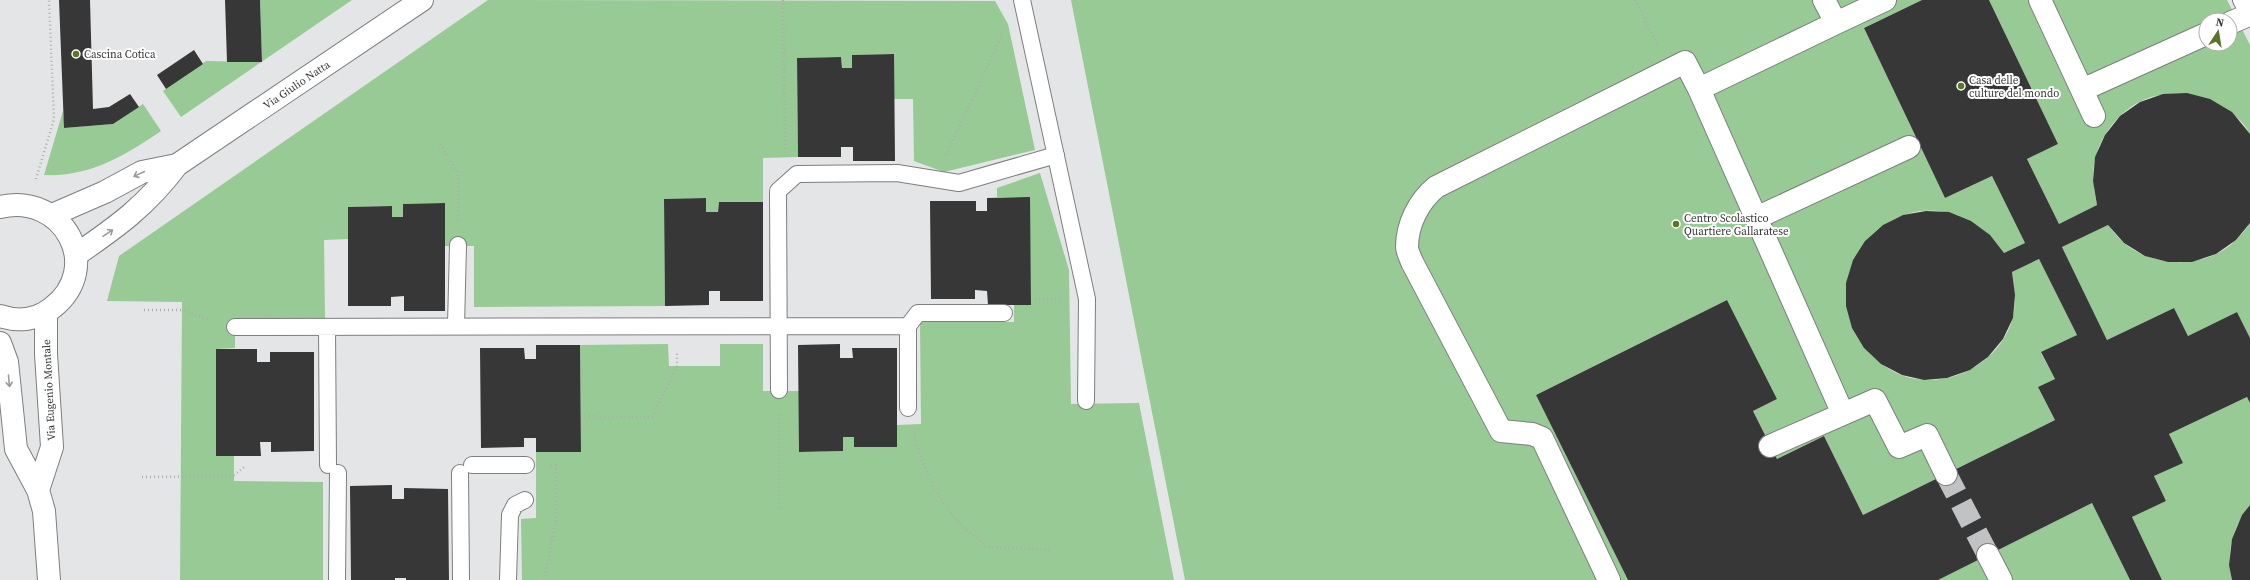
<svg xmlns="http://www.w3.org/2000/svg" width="2250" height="580" font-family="'Source Serif 4',serif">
<rect width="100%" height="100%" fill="#e4e5e6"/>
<path fill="#97ca94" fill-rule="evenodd" d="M260 0H352L181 117 163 91 206 61 262 62Z
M488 0 995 1 1008 24 1035 150 944 172 914 161 913 99H894V54L852 55V68H842L841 57 797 58 798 157 763 158V202H719L718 212H706V198L664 199 665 306 474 307V246H445L444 203 403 204V217H392V206L348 207V239L324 240 325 318 235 319V348L216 349 217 456H234V481L323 482V580H180L182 302 107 301 119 256Z
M1071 0H1922L1864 28 1945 198 1992 176 2025 243 2004 253C1972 213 1930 196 1884 225 1877 229 1871 236 1865 241L1864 348C1876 359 1886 369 1901 375 1946 392 2001 364 2013 317 2016 302 2014 287 2012 272L2039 259 2077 335 2041 353 2055 379 2038 387 2055 420 1863 515 1824 436 1777 459 1753 411 1777 399 1727 300 1536 395 1628 580H1185Z
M1989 0H2227L2250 45V134C2239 113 2224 110 2203 105 2193 102 2171 93 2161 95 2130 99 2104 127 2096 156 2091 172 2094 189 2097 205L2059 224 2027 159 2058 144ZM2206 20H2230V44H2206Z
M143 104 161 131C124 156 90 177 44 175L63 111 65 128 113 124Z
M1040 173 1069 270 1071 404 1139 403 1174 580H522L521 519 536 518V452H581L580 345 668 344 669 366H720V344H763V391H799V452L843 451V437H854V447H897V425L921 424 920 322H1014V305H1031L1029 197H997V188Z
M2250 223V338L2237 312 2188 336 2174 308 2107 340 2062 247 2108 225C2113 231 2118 238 2124 243 2156 269 2207 269 2236 240 2241 235 2246 229 2250 223Z
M2247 397 2250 403V505C2232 527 2226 553 2232 580H2162L2132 517 2166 501 2154 476 2182 463 2169 434Z
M2092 503 2130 580H1937Z"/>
<path fill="#373738" d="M59 0H90L93 109 109 107 130 94 139 107 113 124 64 128Z
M225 0H260L262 62H227Z
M1922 0H1989L2058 144 2027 159 2059 224 2097 205 2093 181 2095 157 2105 135 2120 116 2140 102 2163 94 2187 93 2210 99 2232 112 2250 134V223L2236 240 2216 254 2192 262H2168L2145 256 2124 243 2108 225 2062 247 2107 340 2174 308 2188 336 2237 312 2250 338V403L2247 397 2169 434 2183 463 2154 476 2166 501 2132 517 2162 580H2130L2092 503 1938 580H1628L1536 395 1727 300 1777 399 1753 411 1777 459 1824 436 1863 515 2055 420 2038 387 2055 379 2041 352 2077 335 2039 259 2012 272 2015 295 2013 318 2003 339 1988 357 1970 370 1947 378 1924 380 1902 375 1881 364 1864 348 1852 328 1846 306V283L1853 260 1865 241 1883 225 1903 215 1926 211 1949 212 1971 221 1990 235 2004 253 2025 243 1992 176 1945 198 1864 28Z
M194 50 203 64 166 89 157 75Z
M894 54 895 161H853V147H841V157H798L797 58 841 57 842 68H852V55Z
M1030 197 1031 305H988L987 291 975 290V299H931L930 201H976V211H987V198Z
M706 198V212H718L719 202H763V301H720V291H709V305L665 306 664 199Z
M445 203V311H404V296L391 297V306H348V207L392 206V217H403V204Z
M840 344V358H853L852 348H897V447H854V437H843V451L799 452 798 345Z
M536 345H580L581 452H536V438H524V447L481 448 480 348H524L525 359H536Z
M216 349H257V362H270V352H314V451L271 452V442H260L261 456H216Z
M392 485V499H404V488L448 489 449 580H406V578H395V580H351L350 486Z
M2250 505V580H2232L2229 565 2232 539 2242 515Z"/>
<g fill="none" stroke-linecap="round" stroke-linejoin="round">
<path stroke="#c1c2c3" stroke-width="22" stroke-dasharray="22 11" stroke-linecap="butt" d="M1946 474 1988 555"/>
<defs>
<path id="service" d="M1022 0 1087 299 1086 401
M2241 0 2250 18
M456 326 458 245
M908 326V408
M235 327 908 326 918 313H1004
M327 327 328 465
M779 390 778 191 797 174 897 173 959 183 1056 155
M472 465H526
M460 473 461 580
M337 580 338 473
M508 580 510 515 515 505 525 500"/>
<path id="pedestrian" d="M2040 0 2094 116
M1836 23 1885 0
M2230 23 2249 15
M1699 89 1843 414
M2082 90 2206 34
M1756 218 1909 147
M1770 446 1875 400 1899 447 1927 435 1946 474
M1988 555 2001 580
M1609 580 1542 438 1532 434 1501 431 1412 262C1410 257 1407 251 1407 247 1407 224 1419 201 1436 187L1685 62 1699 89 1836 23 1824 0"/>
<g id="minor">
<path d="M52 215 105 192 142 172 177 165"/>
<path id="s1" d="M76 255C118 226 146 206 177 165L422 0"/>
</g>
<path id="tertiary" d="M0 207C63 192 105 267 52 308 37 320 18 322 0 316
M0 343 7 362 16 449 38 490 44 511 49 580
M38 490 52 447 46 354V312"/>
</defs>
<use href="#service" stroke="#7d7e7f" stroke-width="18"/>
<use href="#pedestrian" stroke="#7d7e7f" stroke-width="24"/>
<use href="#minor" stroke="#7d7e7f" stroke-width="24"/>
<use href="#tertiary" stroke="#7d7e7f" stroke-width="24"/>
<path stroke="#adaeae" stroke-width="2.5" stroke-dasharray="1 3" stroke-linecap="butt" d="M783 0 785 151
M1635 0 1657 44
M440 144 458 173V221
M946 155 1002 35
M36 179 54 119 49 0
M1035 299H1061
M144 310H182L211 320
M584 416 652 417 677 366V351
M914 433C920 462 935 493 954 517 963 528 976 537 986 547L1052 550
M142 477 233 476 244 467
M779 508V415
M544 580 556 521V465H551"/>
<use href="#service" stroke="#fff" stroke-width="16"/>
<use href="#pedestrian" stroke="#fff" stroke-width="22"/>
<use href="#minor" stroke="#fff" stroke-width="22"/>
<use href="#tertiary" stroke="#fff" stroke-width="22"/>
</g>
<defs><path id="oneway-shaft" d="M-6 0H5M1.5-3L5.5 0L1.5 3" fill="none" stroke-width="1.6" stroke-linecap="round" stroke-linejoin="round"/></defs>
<g stroke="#9a9a9a">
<use href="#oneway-shaft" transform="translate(139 174) rotate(155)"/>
<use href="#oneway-shaft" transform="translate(108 233) rotate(-34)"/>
<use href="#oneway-shaft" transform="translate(9 381) rotate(85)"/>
</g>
<g fill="#5c7425" stroke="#fff" stroke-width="1.5">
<circle cx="76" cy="54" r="4"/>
<circle cx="1961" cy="86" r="4"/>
<circle cx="1676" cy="224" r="4"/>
</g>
<g text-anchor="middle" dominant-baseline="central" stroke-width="4" stroke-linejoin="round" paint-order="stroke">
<g font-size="11" fill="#363636" stroke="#fff" text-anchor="start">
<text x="84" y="54">Cascina Cotica</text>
<text x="1969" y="80">Casa delle<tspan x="1969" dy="13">culture del mondo</tspan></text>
<text x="1684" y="218">Centro Scolastico<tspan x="1684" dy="13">Quartiere Gallaratese</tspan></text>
</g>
<g font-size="11" fill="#363636" stroke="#fff">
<text stroke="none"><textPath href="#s1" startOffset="280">Via Giulio Natta</textPath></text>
<text transform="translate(49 390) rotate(-93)">Via Eugenio Montale</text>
</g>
</g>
<g transform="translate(2218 32) rotate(12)"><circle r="19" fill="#ffffff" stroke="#afafaf"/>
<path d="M0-3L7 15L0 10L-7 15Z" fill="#5c7425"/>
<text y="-6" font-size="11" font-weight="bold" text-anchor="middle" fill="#363636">N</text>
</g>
</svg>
